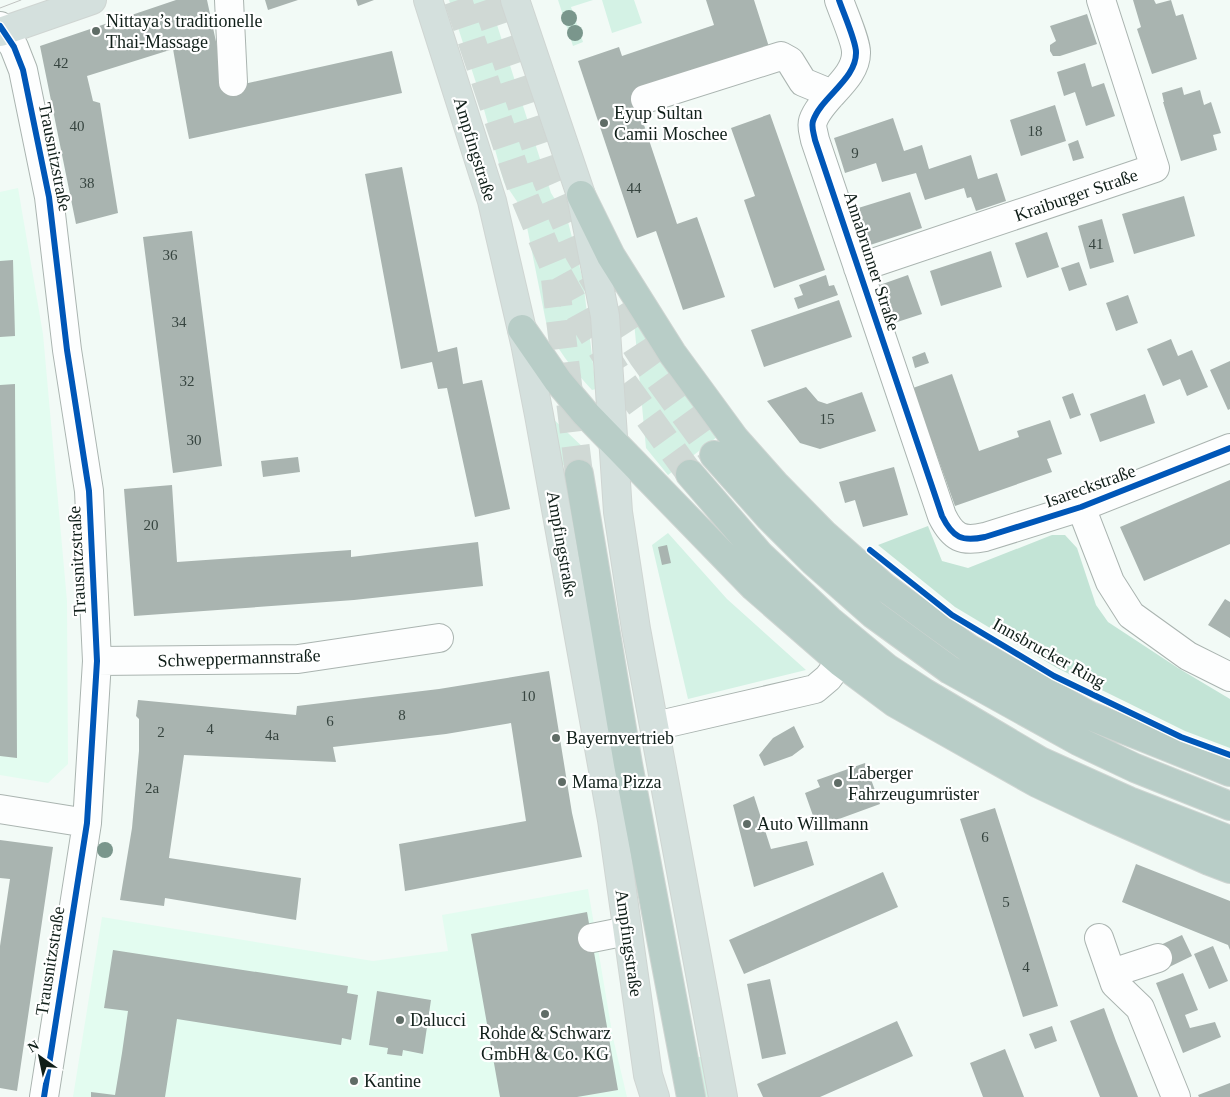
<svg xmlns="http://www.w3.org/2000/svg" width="1230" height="1097" font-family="'Times New Roman',serif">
<rect width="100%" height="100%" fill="#f2faf6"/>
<path fill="#e3fcf0" d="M18 188 43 334 67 601 68 764 48 783 0 775V192Z
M588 889 613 1038 627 1097H73L102 917 373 961 448 951 442 915Z"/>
<path fill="#d4f2e5" d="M449 0H489L551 193 567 218 583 280 596 389 592 390C573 369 555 349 546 322L524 212 504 182 480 95Z
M558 0H593L571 7 583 42 573 46Z
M602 0H634L642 23 612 33Z
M633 311 717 437 668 475 646 448Z
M549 415 587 451 590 462 557 466Z
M668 533 727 599 806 670 688 699 652 545Z
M699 1057H703L711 1097H704L695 1058Z"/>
<path fill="#c3e4d6" d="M928 526 942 561 968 568 1052 535H1065L1077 548 1096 605 1108 622 1178 668 1230 699V748L1185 731 1057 668 955 607 878 545Z"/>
<path fill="#a9b4b0" d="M176 0H207L226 88 392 51 402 93 189 139 173 49 87 76 93 101 100 103 118 213 76 224 40 46Z
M265 0H298L268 10Z
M356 0H374L358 6Z
M706 0H754L770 50 634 95 677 224 697 217 725 297 683 310 656 231 637 238 578 61 619 47 622 56 714 25Z
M1133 0H1154L1156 4 1171 0 1176 16 1183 14 1197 59 1152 74 1137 29 1141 27Z
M1087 14 1097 44 1060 56H1053L1050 51V45L1056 41 1050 26Z
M1085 63 1092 87 1104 83 1115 116 1086 126 1075 92 1064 96 1057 72Z
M1182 87 1184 95 1200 90 1204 105 1211 102 1221 133 1213 135 1217 150 1181 161 1163 102H1164L1162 93Z
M1055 105 1066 141 1021 156 1010 120Z
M770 114 825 270 774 288 744 200 755 196 731 128Z
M893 118 904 151 922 145 929 169 971 155 978 179 997 173 1006 201 976 211 971 197 967 198 964 188 925 200 916 173 882 182 876 163 845 173 834 138Z
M1078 140 1084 158 1073 161 1068 144Z
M402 167 438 352 457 347 463 384 482 380 510 509 475 517 447 388 438 389 432 362 401 369 365 174Z
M910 192 922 228 867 246 855 209Z
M1184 196 1195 236 1134 254 1122 214Z
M1102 219 1114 262 1090 269 1078 226Z
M192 231 222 466 173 473 143 237Z
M1047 232 1059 267 1027 278 1015 243Z
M991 251 1002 287 941 306 930 271Z
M13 260 15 336 0 337V261Z
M1079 262 1087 285 1069 291 1061 268Z
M826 275 829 286 834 285 838 295 798 309 794 298 803 295 799 285Z
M908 275 922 314 888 325 874 287Z
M1128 295 1138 323 1116 331 1106 303Z
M839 300 852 337 764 367 751 330Z
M1171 339 1178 356 1192 350 1208 387 1187 396 1180 379 1163 386 1147 349Z
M925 352 929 363 915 368 912 357Z
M1230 361V409L1228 410 1210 370Z
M952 374 979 451 1019 437 1017 431 1050 420 1062 454 1047 459 1052 472 955 506 913 388Z
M15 384 17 758 0 756V385Z
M806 387 818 401 827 404 862 392 876 431 820 449 800 443 767 401Z
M1073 393 1081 415 1070 419 1062 397Z
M1145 394 1155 423 1100 442 1090 414Z
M298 457 300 472 263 477 261 461Z
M894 467 908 515 863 527 855 500 845 503 839 482Z
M1230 480V544L1144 581 1120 527Z
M172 485 177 562 351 550V557L478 542 483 586 354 600 134 616 124 489Z
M667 545 671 563 662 565 658 547Z
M1225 599 1230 602V638L1208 625Z
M549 671 572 813 582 857 405 891 399 844 526 821 511 723 446 734 333 747 336 762 184 755 169 858 301 878 296 920 165 898 164 906 120 900 132 828 139 751V719L136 716 138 700 296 715 297 706 439 689Z
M794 726 804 747 792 756 764 766 759 755 773 738Z
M865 763 880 804 817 827 805 793 820 787 817 780Z
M754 796 771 849 807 841 814 865 754 887 733 805Z
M995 808 1058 1006 1023 1017 960 819Z
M0 840 53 847 17 1091 0 1088V946L10 879 0 878Z
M1136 864 1230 901V950L1228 945 1122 902Z
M883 872 898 907 744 974 729 940Z
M587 912 618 1090 577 1097H500L471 934Z
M1182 935 1192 956 1163 970 1154 948Z
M1213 946 1228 981 1209 989 1194 954Z
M113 950 348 986 347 993 358 995 351 1040 342 1038 341 1045 177 1019 165 1097H91V1092L115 1095 122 1053 128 1011 104 1008Z
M1183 973 1198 1010 1185 1015 1190 1028 1215 1022 1221 1037 1183 1053 1156 983Z
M770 979 786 1054 762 1059 747 984Z
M377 991 431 1000 423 1054 403 1050 402 1056 387 1054 388 1048 369 1045Z
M1104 1008 1116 1041 1138 1097H1100L1070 1021Z
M897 1021 913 1056 820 1097H763L757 1084Z
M1052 1026 1057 1041 1035 1049 1029 1034Z
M1005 1049 1024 1097H983L970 1063Z
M1230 1083V1097H1199L1198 1095Z"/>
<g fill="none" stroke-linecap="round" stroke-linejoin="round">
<path stroke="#d0d9d5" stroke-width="28" stroke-dasharray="28 14" stroke-linecap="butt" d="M458 0 522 191 553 265 584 321 617 374 690 474
M486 0 547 181 578 252 609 305 642 356 714 455
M555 279 579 474"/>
<defs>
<path id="minor" d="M229 0 233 82
M839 0C843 12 856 41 856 52 857 79 821 97 813 121 811 127 814 134 815 140L942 516C953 538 962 542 985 537L1081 507 1230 448
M0 26 14 47 23 70 49 197 67 350 89 491 97 661 87 823 44 1097
M645 99 781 56 790 61 803 82 832 94
M858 268 1155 168 1101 0
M1081 507 1110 582 1131 615 1188 656 1230 677
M97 661 298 659 439 638
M655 726 815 689 828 678 840 662
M0 809 87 823
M592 938 627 931
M1099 938 1115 984 1140 1008 1176 1097
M1112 973 1158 958"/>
<path id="major" d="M428 0 492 201 525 343 539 415 612 820 648 1075 655 1097
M515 0 581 195 605 316 618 512 636 629 723 1097
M0 32 92 0"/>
<path id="highway" d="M581 195 611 256 672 353 735 439 775 484 824 534 884 587 968 648 1088 715 1230 772
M522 329 558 381 585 413 754 587 840 662 895 703 1037 783 1094 810 1209 861 1230 869
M714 455 770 518 813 561 873 614 950 670 1078 741 1135 768 1230 806
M579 474 628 764 691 1097
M690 474 760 555 829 620 887 668 925 693 1040 761 1129 801 1230 840"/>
</defs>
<use href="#minor" stroke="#aab4b0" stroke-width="30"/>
<use href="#major" stroke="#cfd5d2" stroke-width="30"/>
<use href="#highway" stroke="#cfd5d2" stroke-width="30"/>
<use href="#minor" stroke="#fdfefe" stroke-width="28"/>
<use href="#major" stroke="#d4e0dd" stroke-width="28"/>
<use href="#highway" stroke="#b8cdc7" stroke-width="28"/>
<path stroke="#c0c3c1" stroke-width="1" d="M0 8 21 0"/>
<defs>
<path id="cycleway" d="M839 0C843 12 856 41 856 52 857 79 821 97 813 121 811 127 814 134 815 140L942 516C953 538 962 542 985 537L1081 507 1230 448
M0 26 14 47 23 70 49 197 67 350 89 491 97 661 87 823 44 1097
M870 550 952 615 1054 676 1181 737 1230 755"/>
</defs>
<use href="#cycleway" stroke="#fff" stroke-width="9"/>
<use href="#cycleway" stroke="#0057b8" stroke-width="6"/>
</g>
<g fill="#7a968c">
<circle cx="569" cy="18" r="8"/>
<circle cx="575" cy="33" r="8"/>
<circle cx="105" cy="850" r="8"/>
</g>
<g fill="#5f6c66" stroke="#fff" stroke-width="2">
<circle cx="96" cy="31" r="5"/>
<circle cx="604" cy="123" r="5"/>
<circle cx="556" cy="738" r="5"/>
<circle cx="562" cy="782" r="5"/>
<circle cx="838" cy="783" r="5"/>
<circle cx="747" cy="824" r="5"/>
<circle cx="545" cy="1014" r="5"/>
<circle cx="400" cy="1020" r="5"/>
<circle cx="354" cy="1081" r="5"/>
</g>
<g text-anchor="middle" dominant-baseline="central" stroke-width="4.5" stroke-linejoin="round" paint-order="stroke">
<g font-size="15" fill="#36443f">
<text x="61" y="63">42</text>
<text x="77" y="126">40</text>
<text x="1035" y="131">18</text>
<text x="855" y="153">9</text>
<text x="87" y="183">38</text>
<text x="634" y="188">44</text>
<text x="1096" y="244">41</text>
<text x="170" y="255">36</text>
<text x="179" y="322">34</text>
<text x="187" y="381">32</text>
<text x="827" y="419">15</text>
<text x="194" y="440">30</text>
<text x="151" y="525">20</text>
<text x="528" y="696">10</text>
<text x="402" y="715">8</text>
<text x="330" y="721">6</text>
<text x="210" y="729">4</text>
<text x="161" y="732">2</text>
<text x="272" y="735">4a</text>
<text x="152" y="788">2a</text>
<text x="985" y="837">6</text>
<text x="1006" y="902">5</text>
<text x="1026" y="967">4</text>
</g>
<g font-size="18" fill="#101f19" stroke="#fff" text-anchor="start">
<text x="106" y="21">Nittaya’s traditionelle<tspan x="106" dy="21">Thai-Massage</tspan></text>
<text x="614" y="113">Eyup Sultan<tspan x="614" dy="21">Camii Moschee</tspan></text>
<text x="566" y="738">Bayernvertrieb</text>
<text x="848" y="773">Laberger<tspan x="848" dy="21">Fahrzeugumrüster</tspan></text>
<text x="572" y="782">Mama Pizza</text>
<text x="757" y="824">Auto Willmann</text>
<text x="410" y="1020">Dalucci</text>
<text x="545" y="1033" text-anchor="middle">Rohde &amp; Schwarz<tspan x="545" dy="21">GmbH &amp; Co. KG</tspan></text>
<text x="364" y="1081">Kantine</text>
</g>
<g font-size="18" fill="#101f19" stroke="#fff">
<text transform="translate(475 149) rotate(73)">Ampfingstraße</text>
<text transform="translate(55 157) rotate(79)">Trausnitzstraße</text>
<text transform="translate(1076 195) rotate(-19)">Kraiburger Straße</text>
<text transform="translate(872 261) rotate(72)">Annabrunner Straße</text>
<text transform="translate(1090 486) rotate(-20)">Isareckstraße</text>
<text transform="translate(562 544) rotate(80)">Ampfingstraße</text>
<text transform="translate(77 561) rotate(-93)">Trausnitzstraße</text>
<text transform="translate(1049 653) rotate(29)">Innsbrucker Ring</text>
<text transform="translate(239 658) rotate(-2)">Schweppermannstraße</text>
<text transform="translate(629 943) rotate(82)">Ampfingstraße</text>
<text transform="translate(50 961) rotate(-81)">Trausnitzstraße</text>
</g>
</g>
<g transform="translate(40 1057) rotate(327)" stroke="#ffffff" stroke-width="4" paint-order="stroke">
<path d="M0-4L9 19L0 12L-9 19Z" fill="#101f19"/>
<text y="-8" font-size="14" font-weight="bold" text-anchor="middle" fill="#101f19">N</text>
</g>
</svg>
